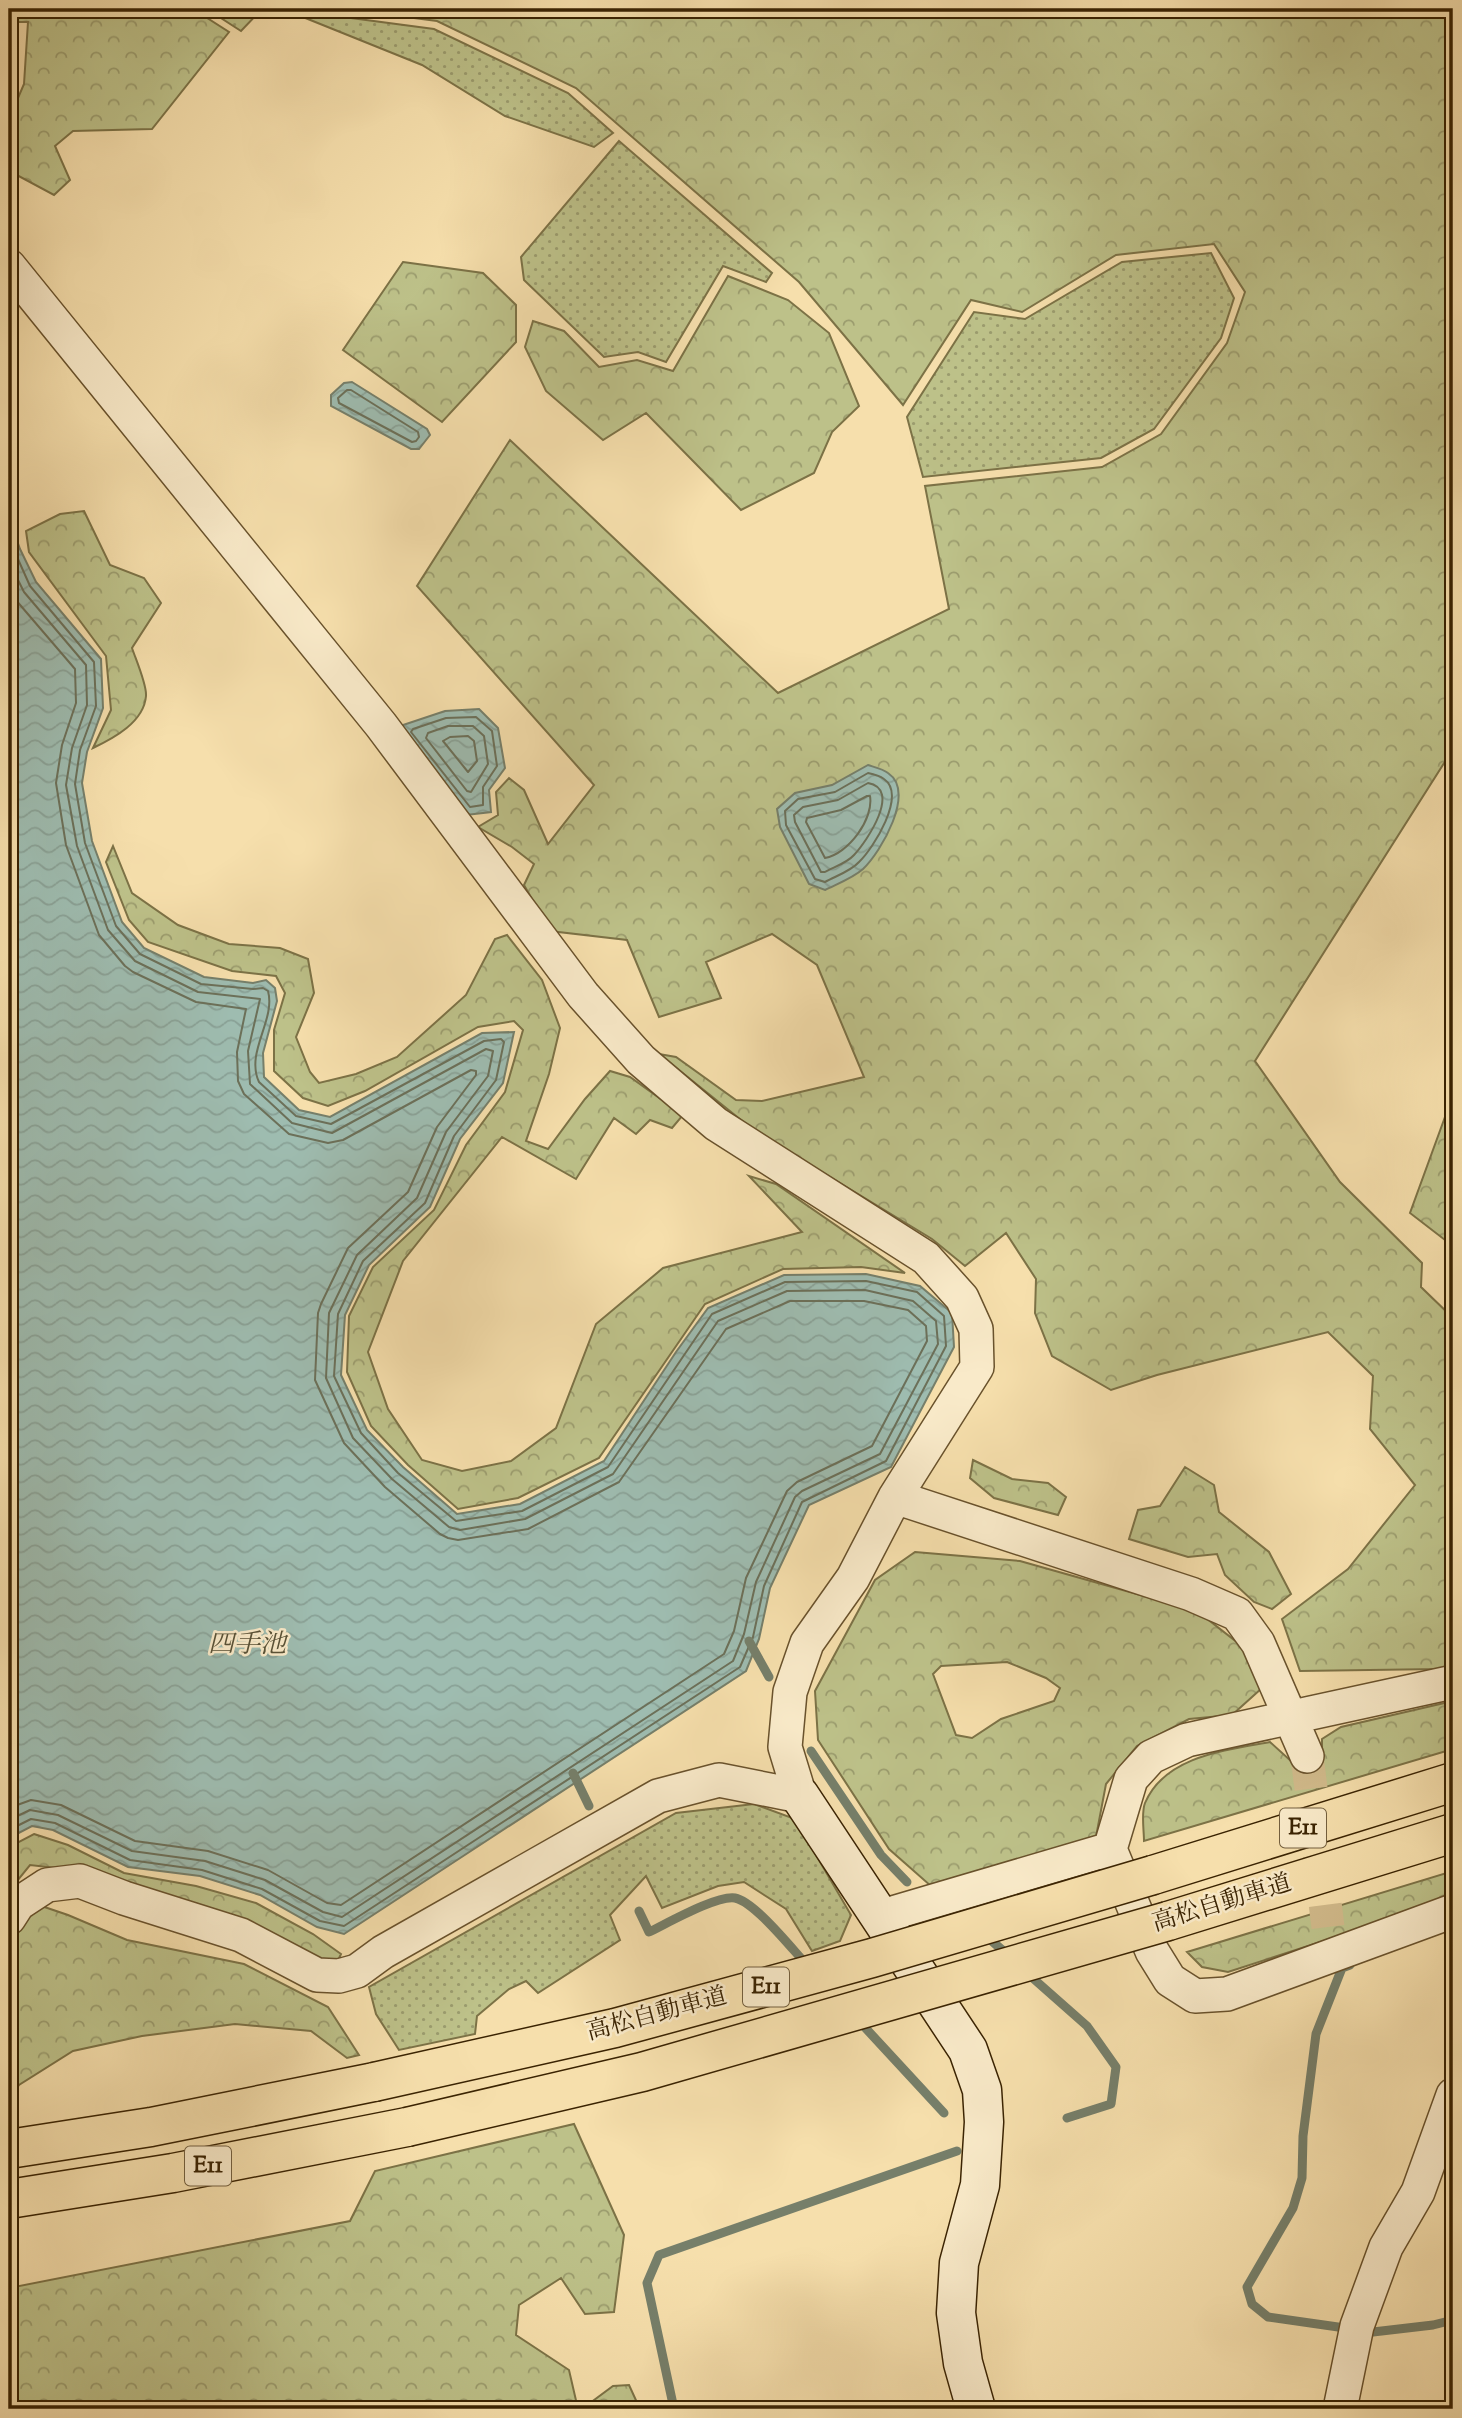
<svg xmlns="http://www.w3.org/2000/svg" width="1462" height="2418" font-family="'Sorts Mill Goudy','Noto Serif JP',serif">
<defs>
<pattern id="grass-dots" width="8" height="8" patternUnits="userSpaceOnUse" patternTransform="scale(1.75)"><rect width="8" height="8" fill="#bdc189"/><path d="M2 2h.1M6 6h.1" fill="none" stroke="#9b9c6e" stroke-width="1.8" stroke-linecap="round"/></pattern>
<pattern id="forest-crowns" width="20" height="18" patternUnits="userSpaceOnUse" patternTransform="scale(1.75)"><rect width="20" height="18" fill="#bdc189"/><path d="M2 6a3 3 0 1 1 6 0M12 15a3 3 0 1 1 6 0" fill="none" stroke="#9b9c6e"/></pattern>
<pattern id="water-waves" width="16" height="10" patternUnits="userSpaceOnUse" patternTransform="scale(1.75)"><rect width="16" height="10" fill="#9ebcb0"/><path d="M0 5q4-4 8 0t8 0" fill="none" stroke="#89a196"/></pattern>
</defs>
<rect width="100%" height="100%" fill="#f6dfac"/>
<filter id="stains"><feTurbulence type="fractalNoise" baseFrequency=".00286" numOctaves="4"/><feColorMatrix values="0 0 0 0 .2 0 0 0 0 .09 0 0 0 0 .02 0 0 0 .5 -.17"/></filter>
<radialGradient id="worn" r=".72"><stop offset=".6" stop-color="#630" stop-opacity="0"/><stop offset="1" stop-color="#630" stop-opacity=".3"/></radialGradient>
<path fill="url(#grass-dots)" stroke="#7c7246" stroke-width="2" d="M207 9H262L241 31Z
M283 9 434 29 568 93 613 133 594 147 505 116 422 65Z
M619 141 772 273 766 282 723 266 666 362 638 352 604 357 524 280 521 257Z
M1211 253 1234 298 1221 338 1154 429 1101 458 923 477 907 417 974 312 1025 319 1122 262Z
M754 1804 795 1819 851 1915 840 1941 812 1951 786 1909 744 1882 718 1886 662 1908 646 1876 610 1915 620 1940 538 1993 526 1981 509 1989 477 2016 475 2034 399 2050 376 2014 369 1987 676 1813Z"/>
<path fill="url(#forest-crowns)" stroke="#7c7246" stroke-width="2" fill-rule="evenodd" d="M9 9H193L229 32 152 129 73 131 55 146 70 180 54 195 13 173 9 162V119L24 84 28 22H9Z
M345 9H1453V749L1255 1061 1340 1182 1422 1263 1421 1287 1453 1318V1665L1439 1669 1300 1671 1282 1619 1348 1569 1415 1485 1370 1429 1373 1376 1328 1332 1157 1375 1111 1390 1052 1356 1035 1313 1036 1279 1006 1233 965 1266 932 1239 756 1132 659 1054 676 1057 736 1100 762 1101 864 1077 817 965 772 934 706 962 721 998 659 1017 627 940 550 931 524 885 534 864 512 847 478 827 498 815 496 792 509 778 524 790 548 844 594 785 417 586 510 440 778 693 949 609 925 486 1102 467 1161 434 1227 343 1245 292 1214 244 1116 255 1022 312 971 300 903 405 799 282 576 88 437 21Z
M403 262 483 273 516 305V342L442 422 343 350Z
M728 276 788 300 829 333 859 406 832 432 814 473 741 510 646 413 603 440 546 391 525 347 533 321 564 331 599 367 637 360 673 371Z
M84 511 110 565 144 578 161 603 132 648C136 660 147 685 146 696 144 722 114 738 93 748L111 710 106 656 29 552 26 531 60 514Z
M113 846 132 893 178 925 229 944 280 948 308 959 314 993 296 1037 310 1072 319 1083 356 1074 397 1057 466 995 495 939 507 935 542 980 560 1028 549 1074 526 1141 548 1149 585 1099 610 1071 630 1077 683 1115 672 1128 650 1120 636 1134 614 1118 576 1179 502 1137 403 1261 368 1352 388 1409 422 1460 462 1471 511 1461 556 1428 596 1324 663 1268 802 1232 749 1176 776 1184 905 1273 861 1267 783 1269 705 1304 599 1458 518 1498 458 1509 408 1465 371 1426 347 1372 349 1316 373 1267 434 1210 466 1145 505 1092 523 1030 514 1021 478 1027 365 1091 328 1106 303 1098 274 1071V1030L285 993 276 976 232 971 148 942 129 920 106 862Z
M1453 1095V1244L1445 1240 1410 1213Z
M973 1460 1012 1479 1048 1483 1066 1497 1058 1515 994 1498 970 1478Z
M1185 1467 1214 1485 1219 1512 1269 1552 1291 1594 1272 1609 1254 1602 1225 1575 1217 1554 1188 1557 1129 1539 1138 1510 1160 1506Z
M915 1552 1020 1561 1197 1611 1243 1647 1262 1688 1232 1715 1189 1719 1137 1746 1106 1784 1095 1842 932 1887 889 1849 818 1740 815 1691 875 1580ZM1007 1662 1046 1678 1060 1688 1054 1701 1001 1719 972 1738 956 1735 933 1674 941 1666Z
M1453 1701V1749L1144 1841C1144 1830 1141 1813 1145 1803 1165 1756 1226 1750 1270 1742L1292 1762 1322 1756V1739L1341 1727Z
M34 1834 68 1845 124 1873 196 1886 256 1903 313 1934 341 1954 336 1965 92 1872 30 1865 9 1891V1847Z
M1453 1871V1899L1228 1972 1202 1967 1187 1952Z
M9 1895 68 1915 127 1940 244 1964 328 2007 359 2055 347 2058 311 2031 235 2024 142 2036 73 2051 19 2085 9 2097Z
M574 2124 624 2235 614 2312 585 2314 561 2278 519 2305 516 2335 569 2370 578 2409H9V2288L350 2221 375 2171Z
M629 2385 640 2409H582L613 2386Z"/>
<path fill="url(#water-waves)" stroke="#767f6a" stroke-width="2" d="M352 382 427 429 430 435 419 449H411L331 406V395L344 383Z
M9 518 20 549 36 582 101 659 103 708 87 752 82 783 92 841 122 922 144 948 204 977 253 983 266 980 275 988 277 1001 263 1053 264 1077 299 1110 330 1117 482 1033 514 1032 503 1083 460 1139 430 1207 369 1265 345 1315 341 1375 367 1430 403 1467 457 1514 520 1504 604 1461 676 1352 708 1308 784 1275 866 1274 920 1286 952 1313 954 1347 891 1467 809 1505 770 1588 759 1639 746 1671 344 1934 317 1927 260 1895 200 1876 128 1867 53 1830 32 1826 9 1838Z
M479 709 498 728 505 768 489 790 491 812 466 815 397 727 445 711Z
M868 765C874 767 883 769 888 773 916 792 881 852 863 869 853 878 837 884 825 890L809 884 780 827 777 809 795 793 832 785Z"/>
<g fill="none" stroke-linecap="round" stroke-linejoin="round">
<path stroke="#6c7059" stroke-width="2" d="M347 390H351L418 432 419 437 416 441 412 442 339 403 338 398Z
M9 539 30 586 94 662 96 706 80 750 75 784 85 843 116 926 140 954 201 984 253 989 263 988 268 991C276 1020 245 1052 259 1082L296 1116 331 1124 484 1041 501 1039 504 1042 496 1080 454 1136 425 1203 363 1261 338 1314 334 1376 361 1433 398 1473 456 1521 522 1511 608 1467 712 1314 785 1282 866 1281 917 1292 944 1316 946 1346 886 1461 802 1502 764 1586 753 1637 740 1667 344 1926 320 1921 262 1889 202 1870 130 1860 55 1823 31 1819 9 1830
M9 562 24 592 86 665 87 705 72 748 66 785 77 846 108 930 135 961 198 992 260 999 248 1051 250 1084 292 1123 332 1133 486 1049 493 1051 488 1076 446 1132 417 1198 357 1255 329 1313 326 1378 353 1438 392 1479 449 1527 460 1530 525 1519 613 1474 718 1321 787 1291 865 1290 913 1301 936 1321 938 1344 880 1454 802 1491 795 1497 756 1582 744 1634 733 1661 342 1917 323 1912 265 1880 205 1861 132 1851 58 1815 30 1810 9 1820
M9 587 15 599 75 669 76 703 62 745 56 783 66 845 99 935 125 966 133 972 196 1002 246 1009 237 1052 238 1081 244 1094 289 1134 328 1143 343 1140 471 1070 476 1071V1075L437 1127 408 1192 348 1248 321 1304 318 1313 315 1380 344 1443 385 1487 440 1534 448 1538 458 1540 528 1529 619 1482 726 1329 790 1301H864L908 1310 926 1326 927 1341 872 1446 797 1482 787 1491 746 1578 734 1631 724 1654 341 1905 327 1903 268 1870 208 1851 135 1841 61 1805 31 1800 9 1808
M476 717 492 731 497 766 483 787V805L470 807 411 732 413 729 446 718Z
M448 726H473L484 736 488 764 471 792 467 791 426 738 428 733Z
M468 736 474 741 477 761 468 772 443 741 450 737Z
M868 773C873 774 880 776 884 779 907 795 873 849 859 862 851 871 836 876 825 882L815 879 786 825 785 811 798 799 835 792Z
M868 783C902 789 867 841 854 855 847 863 834 867 825 872H821L795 822 794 815 803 807 838 800Z
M867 796H870C874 819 848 854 825 858L806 822 807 818 841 810Z"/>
<path stroke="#767f6a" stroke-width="9" d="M749 1641 769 1677
M811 1751 881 1855 907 1882
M573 1773 589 1806
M639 1911 649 1932C668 1923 717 1895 735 1898 755 1902 792 1949 807 1965
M985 1935 1009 1956
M1350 1965 1342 1968 1316 2034 1303 2136 1302 2178 1293 2208 1247 2287 1252 2304 1268 2317 1373 2332 1433 2325 1453 2320
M1027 1973 1087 2026 1116 2067 1111 2104 1067 2118
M859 2021 944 2113
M674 2409 647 2283 659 2255 957 2151"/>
<path stroke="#d0b98a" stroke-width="33" stroke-dasharray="33 17" stroke-linecap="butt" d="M1307 1756 1328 1927"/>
<defs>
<path id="street" d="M9 266 381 725 583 995 641 1060 716 1124 926 1258 962 1298 976 1329 977 1367 895 1497 853 1578 807 1643 790 1692 785 1747 800 1796 719 1780 658 1796 383 1952 357 1971 339 1976 317 1975 241 1935 124 1898 80 1881 47 1885 18 1904 9 1918
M895 1497 1191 1594 1237 1614 1258 1643 1307 1756
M1453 1682 1187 1740 1151 1757 1131 1779 1110 1849 1152 1951 1170 1980 1195 1996 1227 1994 1453 1911
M879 1917 1110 1849
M1340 2409 1357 2326 1386 2247 1418 2192 1453 2095"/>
<path id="secondary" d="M800 1796 968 2050 982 2090 984 2122 980 2185 959 2263 956 2313 963 2363 976 2409"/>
<path id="highway" d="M1153 1875 1453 1782
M1168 1921 1453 1833
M9 2149 151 2127 374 2082
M9 2199 173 2173 407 2127"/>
</defs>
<use href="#street" stroke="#69522c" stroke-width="36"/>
<use href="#secondary" stroke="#3a2302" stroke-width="41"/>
<use href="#highway" stroke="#3a2302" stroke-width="41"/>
<use href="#street" stroke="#f9eac9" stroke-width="33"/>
<use href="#secondary" stroke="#f9eac9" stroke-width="38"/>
<use href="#highway" stroke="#f6dfac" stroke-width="38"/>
<defs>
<path id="highway-bridge" d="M374 2082 615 2028 872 1958 1153 1875
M407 2127 642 2072 1168 1921"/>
</defs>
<use href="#highway-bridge" stroke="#3a2302" stroke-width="41" stroke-linecap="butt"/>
<use href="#highway-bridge" stroke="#f6dfac" stroke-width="38"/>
</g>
<g text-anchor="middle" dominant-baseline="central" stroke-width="5" stroke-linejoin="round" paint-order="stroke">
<g fill="#f9eac9" stroke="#735f3e" stroke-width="2">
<rect x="1280" y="1808.5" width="46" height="39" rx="5"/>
<rect x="743" y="1967.5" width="46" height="39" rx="5"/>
<rect x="185" y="2146.5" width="46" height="39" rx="5"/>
</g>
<g font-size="23" font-weight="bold" fill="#3a2302">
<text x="1303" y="1828">E11</text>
<text x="766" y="1987">E11</text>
<text x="208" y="2166">E11</text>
</g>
<g font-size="24" fill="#3a2302" stroke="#f9eac9">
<text transform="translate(1222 1904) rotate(-17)">高松自動車道</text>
<text transform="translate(657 2015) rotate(-15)">高松自動車道</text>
</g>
<g font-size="26" font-style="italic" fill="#585136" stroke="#f9eac9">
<text x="247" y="1645">四手池</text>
</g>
</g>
<rect width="1462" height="2418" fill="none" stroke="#f6dfac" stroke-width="35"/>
<rect x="10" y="10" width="1441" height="2397" fill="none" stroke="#3a2302" stroke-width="3.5"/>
<rect x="18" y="18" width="1427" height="2383" fill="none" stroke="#3a2302" stroke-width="2"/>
<rect width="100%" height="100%" filter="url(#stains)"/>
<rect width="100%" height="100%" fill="url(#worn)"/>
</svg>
